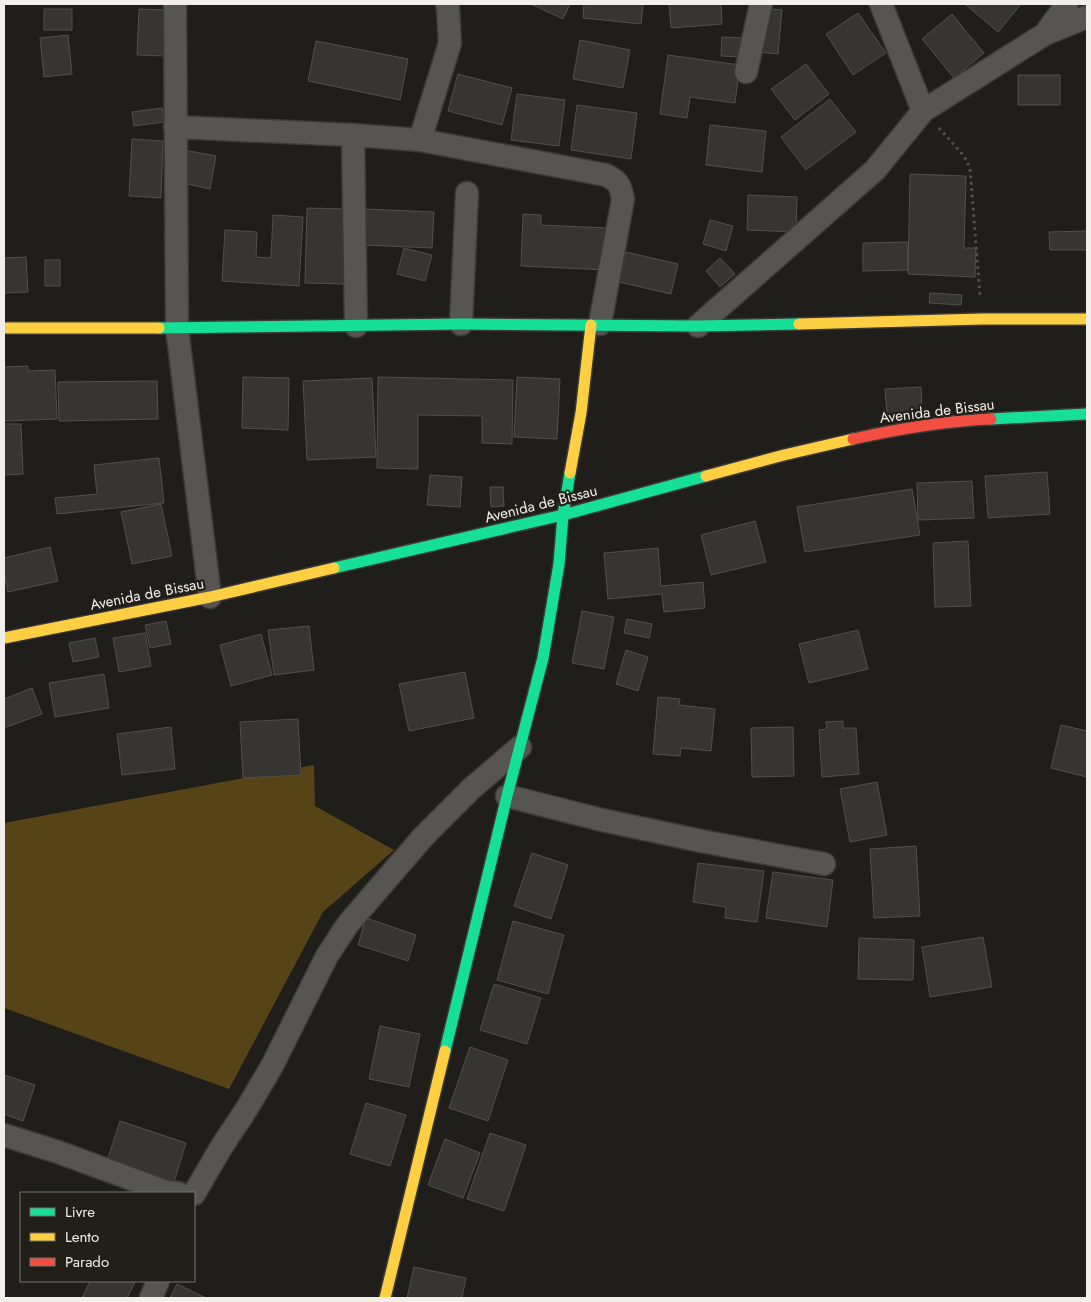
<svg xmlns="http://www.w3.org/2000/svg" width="1091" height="1302" font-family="Jost,sans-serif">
<rect width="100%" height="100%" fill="#201e1a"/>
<path fill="#564417" d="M314 765 315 806 394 850 323 912 229 1089 4 1008V823Z"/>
<path fill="#363532" stroke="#504f4c" d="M531 4H570L563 19Z
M584 4H643L641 24 583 18Z
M669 4H721L722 24 671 28Z
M968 4H1021L998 32 966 5Z
M762 8 782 10 778 54 758 52Z
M44 9H72V30H44Z
M139 9 167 10 165 56 137 55Z
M858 13 886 53 853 75 826 34Z
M952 14 984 53 954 78 922 39Z
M68 35 72 74 44 77 40 38Z
M722 37 742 38 741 57 721 56Z
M580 40 630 50 623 88 573 79Z
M316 41 408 59 400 100 308 81Z
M668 55 740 65 735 103 690 97 687 118 660 114Z
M806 64 829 94 795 120 771 89Z
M458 74 512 88 502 125 448 111Z
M1018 75H1060V105H1018Z
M517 94 565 100 559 146 511 140Z
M830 99 856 132 806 170 781 137Z
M577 105 637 113 631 159 571 150Z
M162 108 164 122 134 126 132 112Z
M710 125 766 131 762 172 706 165Z
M132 139 163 141 161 198 129 196Z
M184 150 216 156 210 189 178 182Z
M910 174 966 176 964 248H976L975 277 908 274Z
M748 195 797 197 796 232 747 230Z
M307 208 346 209 344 284 305 283Z
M366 209 434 212 432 248 364 245Z
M523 214 541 215V225L607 228 606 270 521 266Z
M273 215 303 217 299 286 222 281 225 230 257 232 256 257 271 258Z
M710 220 733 226 726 251 703 244Z
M1087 231V250H1050L1049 232Z
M907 242 908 270 863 271V243Z
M404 248 432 255 425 281 397 274Z
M626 252 678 264 671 294 619 282Z
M26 257 28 292 4 293V258Z
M720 258 735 274 720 287 706 271Z
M45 260H60V286H45Z
M930 293 962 295 961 305 929 303Z
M28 366V371L55 370 57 419 4 421V367Z
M243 377 289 378 288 430 242 428Z
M378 377 513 380 512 444 482 443V416L418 415V469L377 468Z
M517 377 560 379 557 439 514 437Z
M372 378 376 457 307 460 303 381Z
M157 381 158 419 59 421 58 382Z
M921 387 922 413 887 415 885 389Z
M4 424H21L23 474 4 475Z
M159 458 164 503 57 514 55 498 97 494 94 465Z
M1047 472 1050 514 988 518 985 476Z
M430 475 462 477 460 507 427 505Z
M972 481 974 518 918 520 917 483Z
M490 487H503L504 506 491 507Z
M912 489 920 535 805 552 797 507Z
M161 504 172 556 132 564 121 512Z
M755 521 766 562 711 575 701 535Z
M968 541 971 606 935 607 933 543Z
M50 547 58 581 8 592 4 572V558Z
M658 548 661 586 703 582 705 608 664 612 662 594 608 599 604 553Z
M582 611 614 617 604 669 572 663Z
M627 619 652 624 649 638 624 633Z
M166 621 171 644 150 648 145 625Z
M309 626 314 670 274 675 268 630Z
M858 630 868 669 809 683 799 644Z
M145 633 151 666 119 672 113 638Z
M261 634 272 675 231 686 220 645Z
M95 638 99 657 73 662 69 643Z
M626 650 648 657 638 691 616 684Z
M465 672 474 718 409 731 399 684Z
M104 674 109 708 55 717 49 683Z
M32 688 42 714 4 728V699Z
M658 697 680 699 679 705 715 709 711 751 681 748 680 756 653 754Z
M298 719 301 775 243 778 240 722Z
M843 721V728H856L859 774 822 777 819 730 827 729 826 722Z
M1061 725 1087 731V777L1051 768Z
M171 727 175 769 122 775 117 734Z
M793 727 794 776 752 777 751 728Z
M877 782 887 835 850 842 840 789Z
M916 846 920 916 874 918 870 849Z
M532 853 568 865 551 919 514 906Z
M698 863 764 871 757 922 725 918 726 907 693 902Z
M773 872 833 880 827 927 766 918Z
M366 918 416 935 408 961 358 945Z
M513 921 564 935 548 994 497 980Z
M983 937 992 987 930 997 922 947Z
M859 938 914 940 913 980 858 979Z
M494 984 541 998 527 1044 480 1030Z
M380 1026 420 1034 409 1087 369 1079Z
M470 1047 508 1060 488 1121 449 1108Z
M4 1075 35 1085 23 1121 4 1114Z
M366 1103 406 1115 390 1166 350 1154Z
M120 1121 186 1143 174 1182 107 1161Z
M490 1133 526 1145 504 1211 467 1199Z
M445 1139 480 1153 463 1198 428 1185Z
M414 1267 466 1278 462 1298H407Z
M90 1281H132L135 1282 127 1298H82Z
M177 1284 206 1298H170Z"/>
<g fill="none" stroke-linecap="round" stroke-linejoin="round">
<defs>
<path id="street" d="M175 4 177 328 210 597
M881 4 923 111
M1045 34 1067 4
M746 72 761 4
M175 127 353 135 420 140 606 175C619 182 620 184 623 199L600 324
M353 135 356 326
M420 140 450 43 448 9 447 4
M461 324 467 193
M698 326 875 170 923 111 1045 34 1087 17
M507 796 602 820 701 841 824 864
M4 1135 58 1152 167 1192 178 1193
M194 1194 222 1146 246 1110 272 1066 327 956 348 924 423 837 472 788 520 747
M151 1298 158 1281"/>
<path id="fast" d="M159 328 461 324 698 326 799 324
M991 419 1087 414
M334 568 563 515 706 476
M445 1051 507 796 543 658 559 564 563 515 570 473"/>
<path id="slow" d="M799 324 982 319H1087
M4 328H159
M570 473 581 413 591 325
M706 476 784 455 853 439
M4 638 210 597 334 568
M385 1298 445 1051"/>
<path id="jam" d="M853 439C898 429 945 421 991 419"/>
</defs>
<use href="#street" stroke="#3b3a37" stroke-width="25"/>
<use href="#fast" stroke="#3b3a37" stroke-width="14"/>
<use href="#slow" stroke="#3b3a37" stroke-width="14"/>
<use href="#jam" stroke="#3b3a37" stroke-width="14"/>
<path stroke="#53524f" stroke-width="3" stroke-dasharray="2.5 4" stroke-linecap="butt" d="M939 128 964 156 970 168 980 296"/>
<use href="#street" stroke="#565552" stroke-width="22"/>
<use href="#fast" stroke="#16e098" stroke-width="11"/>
<use href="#slow" stroke="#ffcf43" stroke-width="11"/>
<use href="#jam" stroke="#f24e42" stroke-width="11"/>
</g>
<g text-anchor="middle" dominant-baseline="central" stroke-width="4.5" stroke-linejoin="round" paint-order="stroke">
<g font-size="15" fill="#f2efeb" stroke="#221f18">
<text transform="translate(937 411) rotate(-7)">Avenida de Bissau</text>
<text transform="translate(541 504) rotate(-14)">Avenida de Bissau</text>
<text transform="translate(147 594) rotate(-11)">Avenida de Bissau</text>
</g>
</g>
<rect width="1091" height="1302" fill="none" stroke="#f2efeb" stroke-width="10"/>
<rect x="20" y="1192" width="175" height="90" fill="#221f18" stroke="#75726c"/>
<rect x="30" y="1208" width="25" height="8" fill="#16e098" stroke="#75726c"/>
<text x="65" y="1217" font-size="15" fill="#f2efeb">Livre</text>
<rect x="30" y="1233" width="25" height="8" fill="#ffcf43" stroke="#75726c"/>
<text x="65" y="1242" font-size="15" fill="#f2efeb">Lento</text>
<rect x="30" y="1258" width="25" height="8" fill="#f24e42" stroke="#75726c"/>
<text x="65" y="1267" font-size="15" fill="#f2efeb">Parado</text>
</svg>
